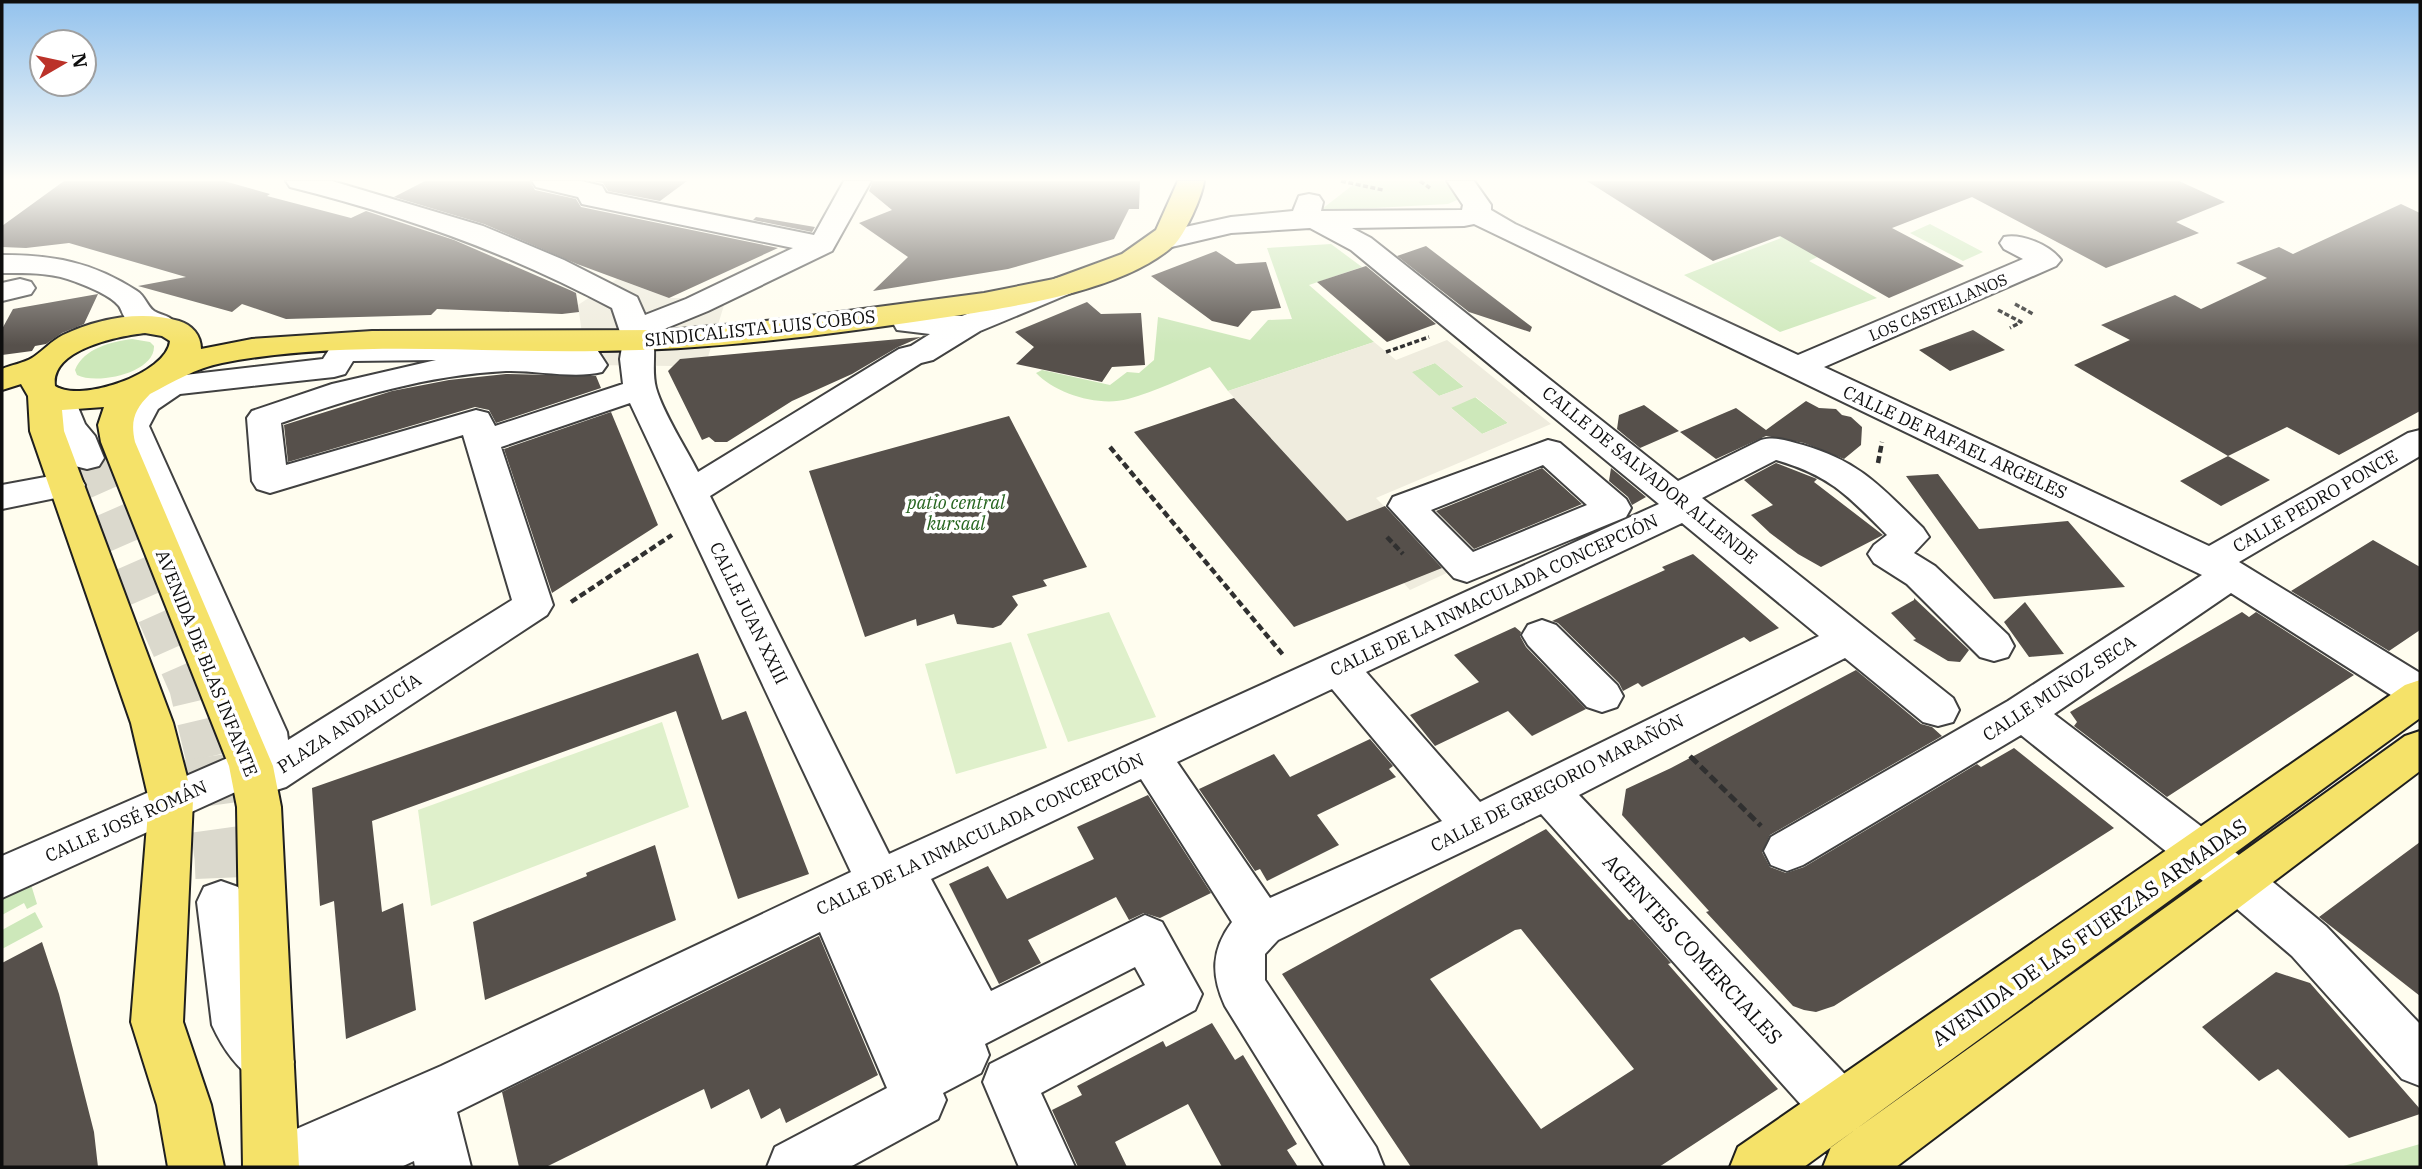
<svg xmlns="http://www.w3.org/2000/svg" width="2422" height="1169" font-family="'IBM Plex Serif',serif">
<rect width="100%" height="100%" fill="#fffdef"/>
<path fill="#cde8ba" d="M1358 181H1443L1457 196V200L1448 204 1319 211 1320 208 1322 209Z
M1743 215 1858 238 1809 261 1877 298 1780 332 1684 275 1781 238Z
M1930 224 1983 252 1963 261 1910 233Z
M1331 244 1362 267 1309 285 1374 342 1228 391 1210 367C1185 377 1154 392 1128 399 1099 407 1056 394 1036 373L1042 370 1110 385 1127 372 1139 373 1154 360 1158 317 1250 340 1268 320 1292 319 1267 248Z
M132 339 150 342 154 346C155 373 97 385 77 375L75 370C84 348 111 342 132 339Z
M1435 363 1464 387 1439 396 1411 372Z
M1475 397 1508 423 1482 434 1450 407Z
M29 878 37 904 27 909 24 903 2 915V892Z
M35 912 43 927 2 949V930Z
M2420 1144V1167H2340Z"/>
<path fill="#dff0cb" d="M1109 612 1156 717 1068 742 1027 634Z
M1011 642 1047 748 956 774 925 664Z
M662 722 689 807 431 906 418 810Z"/>
<path fill="#efecde" fill-rule="evenodd" d="M617 279 669 298H724L725 302 708 357 680 359 673 366 591 365 585 355 578 305Z
M1447 340 1551 424 1376 498 1449 572 1410 590 1228 391 1374 342 1396 360ZM1435 363 1463 386V387L1439 396 1412 372ZM1476 397 1508 423 1482 434 1451 408Z"/>
<path fill="#56504b" fill-rule="evenodd" d="M64 181H224L270 194 267 196 351 218 366 211 454 240 572 291 576 293 579 312 562 314 437 309 431 315 286 319 242 304 232 312 138 286 186 277 69 243 26 248 2 247V226Z
M425 181H530L535 190 576 199 581 207 778 248 669 298 577 264 484 224 394 197Z
M593 181H687L660 201 608 191 603 183Z
M873 181H1140L1139 209H1129L1114 239 1008 269 873 291 908 257 859 223 892 210 869 191Z
M1587 181H2179L2225 202 2176 222 2199 233 2106 268 1972 197 1892 228 1964 266 1889 298 1780 236 1713 261Z
M2401 204 2420 213V411L2339 455 2287 427 2228 456 2074 365 2130 340 2101 325 2175 295 2201 309 2267 278 2236 263 2279 247 2293 254Z
M756 217 815 227 812 232 753 220Z
M1426 246 1532 327 1530 332 1469 312 1397 256Z
M1216 251 1236 264 1266 262 1281 308 1252 311 1238 327 1212 321 1151 276Z
M1366 266 1436 324 1387 342 1317 282Z
M98 294 84 324 62 333 46 344 35 346 32 351 2 355V329L13 309Z
M1087 302 1101 314 1141 313 1145 365 1112 367 1102 382 1016 364 1034 347 1015 332Z
M1973 330 2005 350 1950 371 1919 350Z
M921 337 898 347 852 374 792 401 727 442H715L709 437 702 440 668 371 680 359Z
M506 374 596 376 601 388 496 423 489 410 475 407 288 462 284 425 392 391 449 380Z
M1234 398 1347 521 1385 506 1442 568 1294 627 1134 432Z
M1806 401 1819 408 1836 409 1842 415 1851 417 1862 427 1861 445 1844 459 1804 443 1766 436 1716 459 1680 432 1736 408 1766 430Z
M1644 405 1679 431 1640 448 1617 429 1619 415Z
M611 412 658 525 552 593 504 449Z
M1009 416 1087 567 1043 580 1047 586 1012 596 1018 605 1001 625 993 628 957 624 954 614 917 626 916 619 865 637 809 471Z
M2228 456 2270 480 2221 506 2180 481Z
M1776 463 1817 479 1814 482 1883 535 1821 567 1798 554 1770 533 1751 515 1773 505 1744 480Z
M1542 468 1582 504 1474 549 1436 511Z
M1611 468 1646 497 1632 505 1628 497 1609 481Z
M1938 474 1979 529 2068 521 2125 587 1994 599 1906 476Z
M2373 540 2420 567V630L2389 651 2291 591Z
M1693 554 1779 628 1750 642 1744 637 1642 687 1638 683 1623 691 1619 683 1558 623 1552 621 1665 570 1662 567Z
M1914 598 1969 650 1960 662 1948 661 1913 640 1916 639 1891 613 1914 600Z
M2025 602 2064 654 2029 657 2004 622Z
M2242 612 2249 617 2256 612 2354 675 2167 797 2074 726 2077 722 2070 712Z
M1515 627 1521 632 1520 636 1526 647 1586 709 1532 736 1508 711 1435 746 1410 715 1479 682 1454 655Z
M698 653 722 720 746 711 809 874 738 899 676 711 372 821 382 912 403 903 416 1010 346 1039 334 901 320 906 312 788Z
M1856 670 1921 724 1932 727 1942 736 1770 835 1762 852 1770 867 1786 873 1804 867 1977 764 1981 767 2014 748 2114 828 1834 1006 1816 1012 1804 1010 1793 1006 1706 912 1709 911 1622 815 1626 789 1671 768Z
M1370 739 1393 766 1389 769 1396 777 1317 815 1339 845 1267 881 1260 869 1255 871 1199 789 1274 754 1290 777Z
M1148 795 1211 893 1160 918 1144 913 1129 920 1116 897 1028 940 1041 963 999 984 949 884 988 866 1007 899 1094 859 1077 827Z
M1546 829 1629 920 1632 919 1671 963 1668 964 1778 1089 1659 1167H1411L1282 974ZM1521 929 1634 1069 1541 1129 1430 979 1515 930Z
M2420 842V996L2319 917Z
M655 845 676 920 485 1000 473 922 587 876 586 873Z
M819 936 878 1075 786 1123 780 1108 761 1119 749 1089 711 1109 704 1089 546 1167H519L502 1092Z
M42 942 59 994 94 1132 98 1167H2V963Z
M2276 972 2310 983 2420 1109V1114L2349 1138 2278 1069 2259 1081 2202 1027Z
M1212 1023 1235 1060 1243 1055 1297 1144 1287 1150 1298 1167H1222L1188 1104 1115 1142 1127 1167H1078L1052 1110 1082 1095 1077 1086 1163 1041 1166 1047Z"/>
<g fill="none" stroke-linecap="round" stroke-linejoin="round">
<path stroke="#dbd9cd" stroke-width="38" stroke-dasharray="38 19" stroke-linecap="butt" d="M87 458 188 687 205 759"/>
<path stroke="#dbd9cd" stroke-width="49" stroke-dasharray="49 24" stroke-linecap="butt" d="M205 757 219 857 221 902"/>
<defs>
<path id="minor" d="M286 181H332L483 226 564 260 637 297 645 315 686 299 793 248 582 204 578 197 536 187 532 181H581L602 186 606 193 814 235 844 181H871L832 251 708 311 652 334C657 348 651 370 656 388 663 413 686 448 698 472L899 349 911 346 930 334 897 330 893 323 897 316 908 314 962 316 1054 279 1065 276 1076 279 1080 285 1076 291 980 331 933 360 921 363 710 496 889 854 1659 504 1351 250 1310 228 1231 233 1163 249 1153 246 1149 240 1153 234 1231 217 1293 211 1299 196 1309 194 1319 196 1323 202 1321 211 1462 210 1463 205 1447 181H1474L1491 205V210L1515 224 1798 355 2023 259 2004 249 2000 243 2004 237C2021 233 2050 245 2061 260L2056 266 1824 367 2209 546 2408 433 2420 430V456L2239 562 2420 673V709L2405 704 2231 593 2054 714 2257 869 2326 926 2420 1024V1086L2402 1079 2292 956 2223 897 2021 735 1803 865 1787 871 1771 865 1764 851 1771 837 2008 701 2202 575 1474 224 1464 226 1352 228 1371 238 1678 481 1761 440C1776 436 1788 441 1803 445 1861 462 1882 488 1923 528L1929 537 1914 553 1935 566 2008 635 2014 646 2008 657 1994 661 1980 657 1907 584 1874 563 1868 554 1874 545 1887 535C1848 496 1831 476 1776 460L1702 498 1953 698 1959 710 1953 722 1938 726 1923 722 1845 658 1579 795 1859 1089 1867 1108 1859 1127 1840 1134 1821 1127 1541 814 1278 940 1265 954V980L1376 1147 1384 1167H1325L1225 1006C1211 975 1211 950 1232 922L1141 779 931 879 991 991 1145 915 1162 922 1202 994 1195 1010 1041 1093 1075 1167H1019L983 1082 990 1064 1145 985 1135 967 985 1044 989 1055 981 1073 943 1093 946 1100 938 1119 850 1167H767L775 1147 887 1088 820 932 457 1112 471 1167H415L414 1161 401 1167H247L255 1147 441 1066 851 872 630 403 501 447 553 605 547 615 286 787 270 792 253 784 2 898V856L246 750 245 732 115 426 133 396 159 378 323 359 332 345 343 342 424 340 585 345 596 348 607 365 602 372C574 379 536 370 506 371 428 375 354 397 281 423L286 465 476 410 488 413 495 426 623 384 620 359 623 341 612 308C509 253 403 215 290 187ZM436 360 332 384 252 411 247 418 252 481 257 489 270 493 463 435 512 600 288 740 287 732 149 426 158 409 180 394 334 377 345 374 353 361ZM1682 523 1819 636 1480 802 1366 672ZM1332 689 1442 821 1270 898 1177 762Z
M2 255C53 255 93 262 137 291 145 296 147 306 154 311 163 316 170 315 176 324L172 331C158 334 138 330 127 320 122 315 122 310 119 306 110 295 89 287 76 282 51 272 28 273 2 273Z
M20 279 31 282 35 288 31 294 2 301V283Z
M49 386 61 389 75 400 85 424 95 436 104 458 99 466 87 469 75 466 63 441 52 429 47 411 32 396 37 389Z
M1548 440 1560 443 1626 499 1631 508 1626 517 1467 582 1454 578 1388 506 1393 497ZM1543 465 1587 505 1473 552 1431 510Z
M67 473 80 477 85 485 80 493 2 509V485Z
M1542 620 1556 625 1617 685 1623 696 1617 707 1602 712 1587 707 1528 645 1522 635 1528 625Z
M221 881 238 887 245 902 262 1015 286 1044 294 1062 286 1080 268 1087C241 1076 224 1051 212 1025L197 902 204 887Z"/>
<path id="major" d="M1178 181H1204C1202 197 1185 235 1173 246 1125 289 1023 305 961 315 841 333 719 350 598 351 473 353 345 339 222 363 196 368 173 382 150 394 135 409 130 420 135 442L273 766 281 807 299 1167H243L237 807 229 766 101 442 98 425 104 407 62 410 64 431 173 723 193 800 183 1022 211 1105 224 1167H168L157 1105 131 1022 149 800 131 723 30 431 28 396 21 384 2 390V369C11 365 24 363 32 358 43 351 51 341 63 335 98 318 142 310 179 321 192 325 201 335 201 349L252 339 372 331 670 330 787 319 984 293 1054 279 1122 254 1156 230ZM145 333 162 336 170 341C167 374 80 403 55 386 50 349 119 336 145 333Z
M2420 680V718L1804 1167H1730L1738 1147 2405 685Z
M2420 731V771L1896 1167H1823L1831 1147 2405 736Z"/>
</defs>
<use href="#minor" stroke="#414141" stroke-width="4"/>
<use href="#major" stroke="#1f1f1f" stroke-width="4"/>
<path stroke="#303030" stroke-width="3.5" stroke-dasharray="5 2.5" stroke-linecap="butt" d="M1341 181 1383 190
M1420 181 1430 188
M2015 304 2033 314
M1998 310 2021 322 2010 328
M1386 352 1429 337"/>
<path stroke="#303030" stroke-width="4.5" stroke-dasharray="7 3.5" stroke-linecap="butt" d="M1110 447 1284 656
M1878 463 1882 442
M1387 537 1403 554
M571 602 672 535
M1690 756 1693 759"/>
<path stroke="#303030" stroke-width="5" stroke-dasharray="9 4.5" stroke-linecap="butt" d="M1691 757 1761 826"/>
<use href="#minor" fill="#fff" fill-rule="evenodd"/>
<use href="#major" fill="#f5e269" fill-rule="evenodd"/>
</g>
<linearGradient id="sky" x2="0" y2="1"><stop stop-color="#93c2ed"/><stop offset="0.52" stop-color="#fffef8"/><stop offset="1" stop-color="#fffef8" stop-opacity="0"/></linearGradient>
<rect width="2422" height="345" fill="url(#sky)"/>
<g text-anchor="middle" dominant-baseline="central" stroke-width="7" stroke-linejoin="round" paint-order="stroke">
<g font-size="16" fill="#0e0e0e" stroke="#fff">
<text transform="translate(1938 307) rotate(-23)">LOS CASTELLANOS</text>
</g>
<g font-size="18" fill="#0e0e0e" stroke="#fff">
<text transform="translate(760 328) rotate(-6)">SINDICALISTA LUIS COBOS</text>
<text transform="translate(1955 442) rotate(25)">CALLE DE RAFAEL ARGELES</text>
<text transform="translate(1650 475) rotate(39)">CALLE DE SALVADOR ALLENDE</text>
<text transform="translate(2315 501) rotate(-30)">CALLE PEDRO PONCE</text>
<text transform="translate(1494 595) rotate(-25)">CALLE DE LA INMACULADA CONCEPCIÓN</text>
<text transform="translate(749 613) rotate(64)">CALLE JUAN XXIII</text>
<text transform="translate(207 663) rotate(68)">AVENIDA DE BLAS INFANTE</text>
<text transform="translate(2059 688) rotate(-33)">CALLE MUÑOZ SECA</text>
<text transform="translate(349 723) rotate(-33)">PLAZA ANDALUCÍA</text>
<text transform="translate(1557 783) rotate(-27)">CALLE DE GREGORIO MARAÑÓN</text>
<text transform="translate(126 821) rotate(-24)">CALLE JOSÉ ROMÁN</text>
<text transform="translate(980 834) rotate(-25)">CALLE DE LA INMACULADA CONCEPCIÓN</text>
</g>
<g font-size="18" font-style="italic" fill="#26651f" stroke="#fff">
<text x="956" y="502">patio central<tspan x="956" dy="21">kursaal</tspan></text>
</g>
<g font-size="21" fill="#0e0e0e" stroke="#fff">
<text transform="translate(2089 932) rotate(-35)">AVENIDA DE LAS FUERZAS ARMADAS</text>
<text transform="translate(1693 949) rotate(47)">AGENTES COMERCIALES</text>
</g>
</g>
<rect width="2422" height="1169" fill="none" stroke="#0e0e0e" stroke-width="7"/>
<g transform="translate(63 63) rotate(81)"><circle r="33" fill="#ffffff" stroke="#9f9f9f" stroke-width="2"/>
<path d="M0-5L12 26L0 18L-12 26Z" fill="#bb3229"/>
<text y="-10" font-size="19" font-weight="bold" text-anchor="middle" fill="#0e0e0e">N</text>
</g>
</svg>
